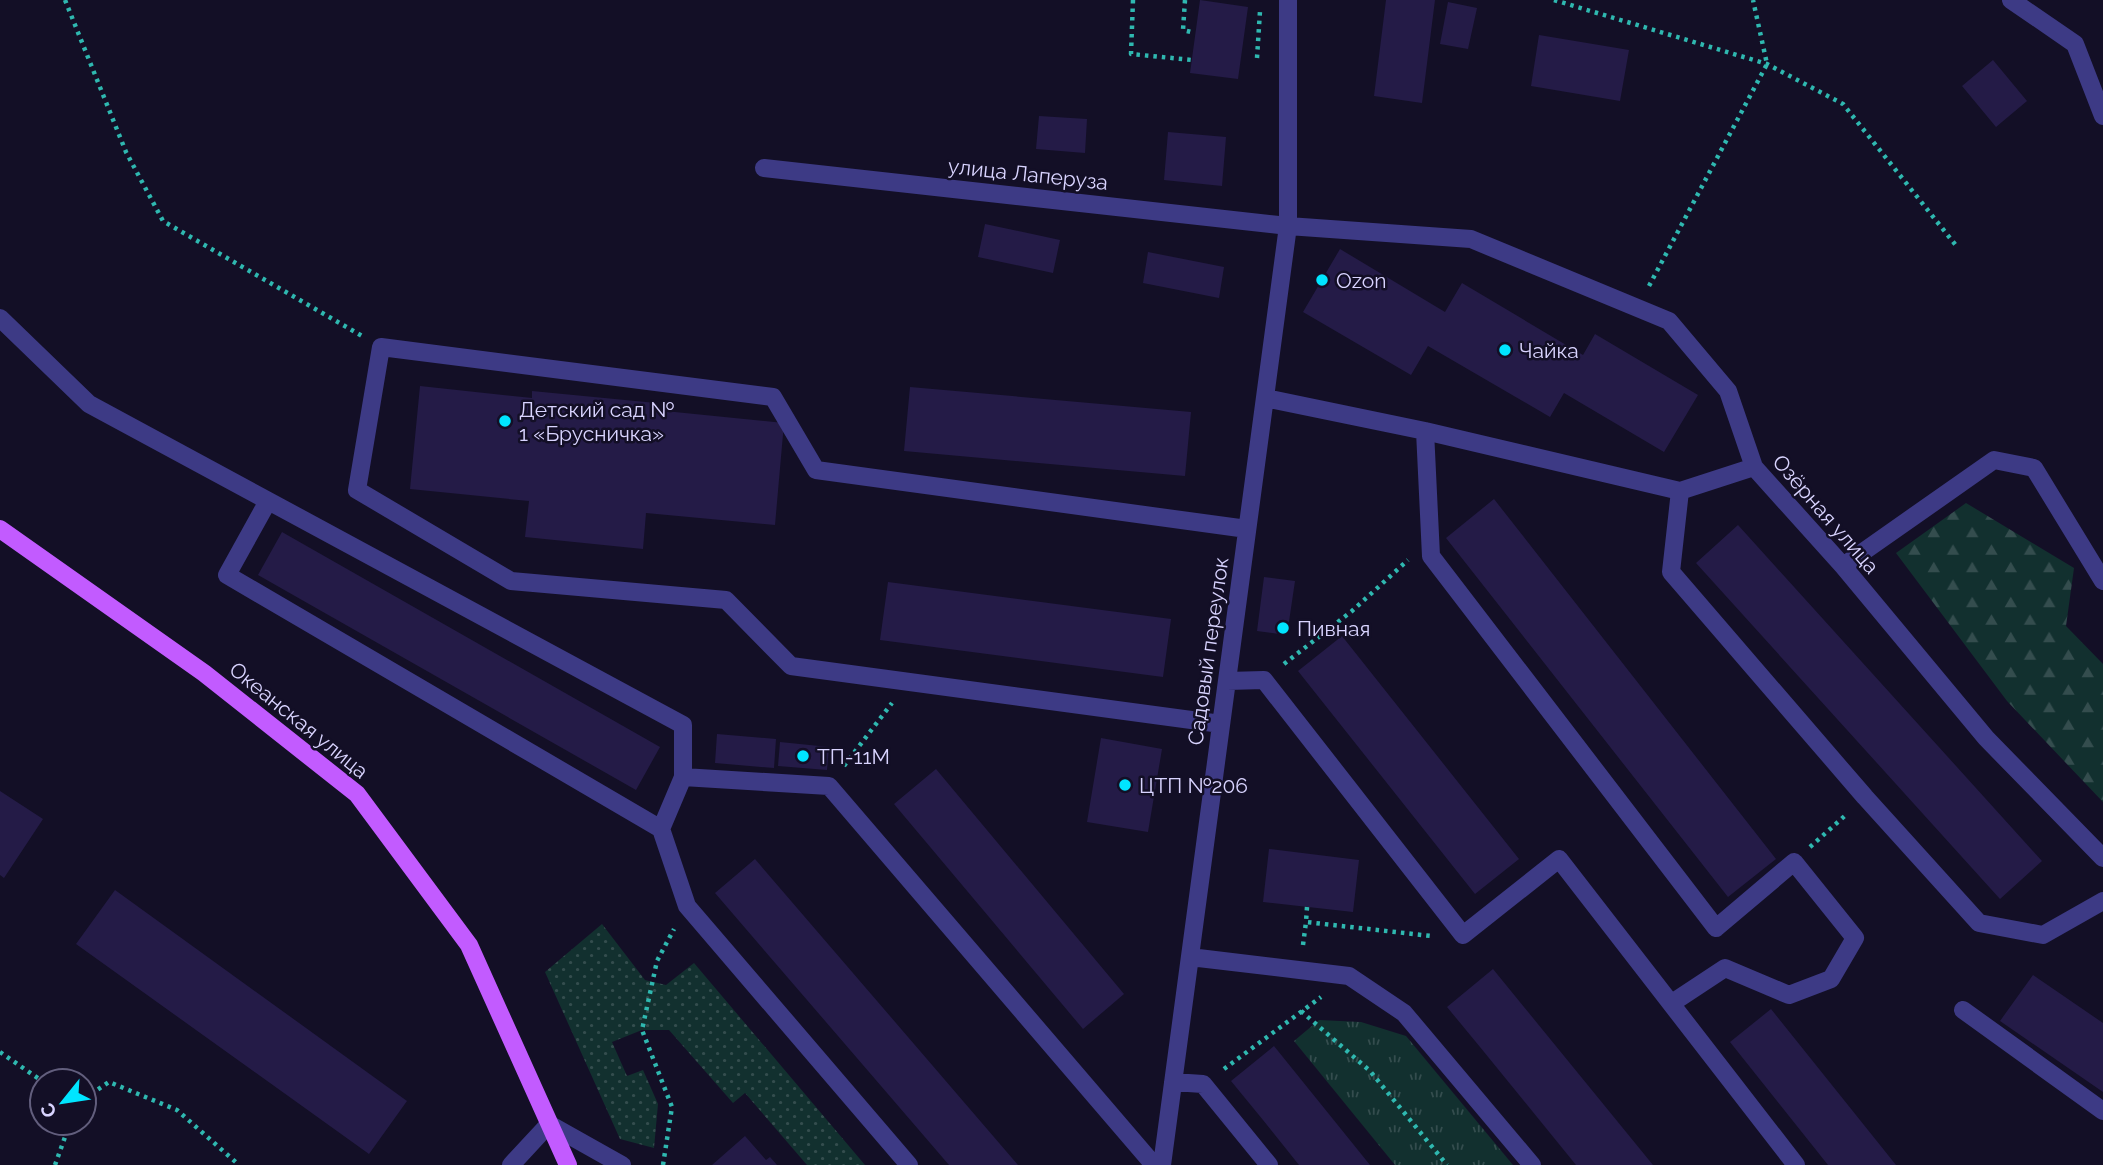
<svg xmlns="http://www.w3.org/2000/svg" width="2103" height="1165" font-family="Raleway,sans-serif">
<defs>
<pattern id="grass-dots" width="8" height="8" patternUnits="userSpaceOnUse" patternTransform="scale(1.75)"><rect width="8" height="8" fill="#12302f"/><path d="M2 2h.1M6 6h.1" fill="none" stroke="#344d4e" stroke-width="1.8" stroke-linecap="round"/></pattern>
<pattern id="forest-firs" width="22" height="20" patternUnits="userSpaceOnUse" patternTransform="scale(1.75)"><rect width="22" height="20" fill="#12302f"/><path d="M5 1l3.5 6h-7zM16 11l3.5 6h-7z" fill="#344d4e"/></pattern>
<pattern id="park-tufts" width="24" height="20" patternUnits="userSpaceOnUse" patternTransform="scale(1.75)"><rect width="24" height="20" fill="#12302f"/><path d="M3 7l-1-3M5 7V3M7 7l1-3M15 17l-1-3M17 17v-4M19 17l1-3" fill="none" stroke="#344d4e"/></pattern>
</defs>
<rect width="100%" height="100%" fill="#130f26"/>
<path fill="url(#grass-dots)" d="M602 924 645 980 666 985 694 963 865 1165H807L745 1093 733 1103 669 1030H642L612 1042 627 1076 643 1070 658 1104 654 1148 620 1139 545 972Z"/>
<path fill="url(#forest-firs)" d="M1966 503 2074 568 2066 626 2103 664V802L2007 701 1896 553Z"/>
<path fill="url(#park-tufts)" d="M1319 1020 1361 1022 1406 1036 1513 1165H1395L1294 1041Z"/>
<path fill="#241b47" d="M1200 0 1248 7 1238 79 1190 73Z
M1386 0H1435L1422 103 1374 96Z
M1448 2 1477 8 1468 49 1440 44Z
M1539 35 1629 50 1620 101 1531 86Z
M1993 60 2027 101 1996 127 1962 86Z
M1039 116 1087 119 1085 153 1036 149Z
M1168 132 1226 137 1222 186 1164 180Z
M985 224 1060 240 1053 273 978 257Z
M1340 249 1445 312 1462 283 1583 355 1595 334 1698 395 1664 452 1564 393 1550 417 1428 346 1411 375 1303 312Z
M1148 252 1224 267 1219 298 1143 283Z
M420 386 532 398V391L656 403 655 410 784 423 775 525 646 513 643 549 525 537 529 501 410 489Z
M910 387 1191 412 1185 476 904 451Z
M1494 499 1776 859 1728 897 1446 538Z
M1738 525 2042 861 2000 899 1696 563Z
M282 532 660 747 636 790 258 575Z
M1264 577 1295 581 1287 635 1257 631Z
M888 582 1171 619 1163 677 880 640Z
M1342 636 1519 859 1475 894 1298 671Z
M717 734 776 739 774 768 715 763Z
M1101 738 1162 749 1148 832 1087 822Z
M780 742 829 747 827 770 778 766Z
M936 769 1124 994 1083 1029 894 804Z
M0 791 43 819 4 878 0 875Z
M1269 849 1359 860 1353 912 1263 902Z
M755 859 1018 1165H949L715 893Z
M115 890 407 1101 369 1154 76 944Z
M1493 969 1653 1165H1576L1480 1047 1447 1007Z
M2033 975 2103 1023V1092L2000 1021Z
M1771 1009 1896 1165H1828L1730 1042Z
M1274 1046 1370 1165H1299L1263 1120 1231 1081Z
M745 1136 766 1160 770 1157 777 1165H712Z"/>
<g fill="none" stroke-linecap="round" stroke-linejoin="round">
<path stroke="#2fb8b0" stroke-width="4.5" stroke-dasharray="3.5 5" stroke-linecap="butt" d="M65 0 126 152 163 221 362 336
M1133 0 1131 54 1192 60
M1185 0 1183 30 1195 33
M1554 0 1767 64 1843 104 1958 248
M1257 58 1260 11
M1649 286 1767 64 1753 0
M1284 664 1352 611 1408 560
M844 766 892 703
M1810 847 1848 813
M1307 907 1306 922 1431 936
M1303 945 1306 922
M1301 1011 1370 1071 1447 1165
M0 1052 42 1081
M1224 1069 1321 997
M84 1099 109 1082 177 1110 239 1165
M55 1165 70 1123
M663 1165 672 1107 642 1030 657 961 674 929"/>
<path stroke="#3d3a85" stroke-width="18" d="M2011 0 2075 44 2103 116
M764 168 1288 226 1471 239 1669 321 1728 391 1754 467 1843 566 1986 738 2103 858
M0 318 89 404 683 725V777
M1265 398 1425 431 1680 491 1671 572 1865 797 1979 923 2043 935 2103 901
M1425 431 1431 556 1716 928 1794 862 1855 938 1831 979 1789 995 1725 968 1672 1003
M1680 491 1754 467
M268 501 227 575 661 829
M1843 566 1994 460 2034 468 2103 581
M1227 681 1264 680 1463 935 1559 859 1796 1165
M1221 724 791 666 726 600 511 581 357 490 381 347 773 397 816 470 1247 529
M1190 957 1349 976 1404 1013 1532 1165
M1963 1010 2103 1111
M1173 1082 1203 1084 1269 1165
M511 1165 549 1124 622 1165
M909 1165 687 906 661 829 683 777 829 786 1154 1165
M1162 1165 1288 226V0"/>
<path stroke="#c25bff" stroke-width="18" d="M0 529 204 673 357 794 469 945 568 1165"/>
</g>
<g fill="#00e5ff" stroke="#130f26" stroke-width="2.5">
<circle cx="1322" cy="280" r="7"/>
<circle cx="1505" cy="350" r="7"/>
<circle cx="505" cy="421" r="7"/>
<circle cx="1283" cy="628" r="7"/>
<circle cx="803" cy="756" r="7"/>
<circle cx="1125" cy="785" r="7"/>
</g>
<g text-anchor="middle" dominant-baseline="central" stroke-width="5" stroke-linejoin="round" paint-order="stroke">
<g font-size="21" fill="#d9d4ff" stroke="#130f26">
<text transform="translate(1028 174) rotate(6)">улица Лаперуза</text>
<text transform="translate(1826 514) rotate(49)">Озёрная улица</text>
<text transform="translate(1208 651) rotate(-82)">Садовый переулок</text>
<text transform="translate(299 720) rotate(39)">Океанская улица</text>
</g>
<g font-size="21" fill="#d9d4ff" stroke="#130f26" text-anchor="start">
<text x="1336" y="280">Ozon</text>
<text x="1519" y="350">Чайка</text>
<text x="519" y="409">Детский сад №<tspan x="519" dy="24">1 «Брусничка»</tspan></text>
<text x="1297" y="628">Пивная</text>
<text x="817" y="756">ТП-11М</text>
<text x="1139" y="785">ЦТП №206</text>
</g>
</g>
<g transform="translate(63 1102) rotate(240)"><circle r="33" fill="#130f26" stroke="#625e7d" stroke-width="2"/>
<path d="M0-5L12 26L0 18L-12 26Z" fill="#00e5ff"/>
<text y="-10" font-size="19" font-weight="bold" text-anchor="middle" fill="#d9d4ff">С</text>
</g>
</svg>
